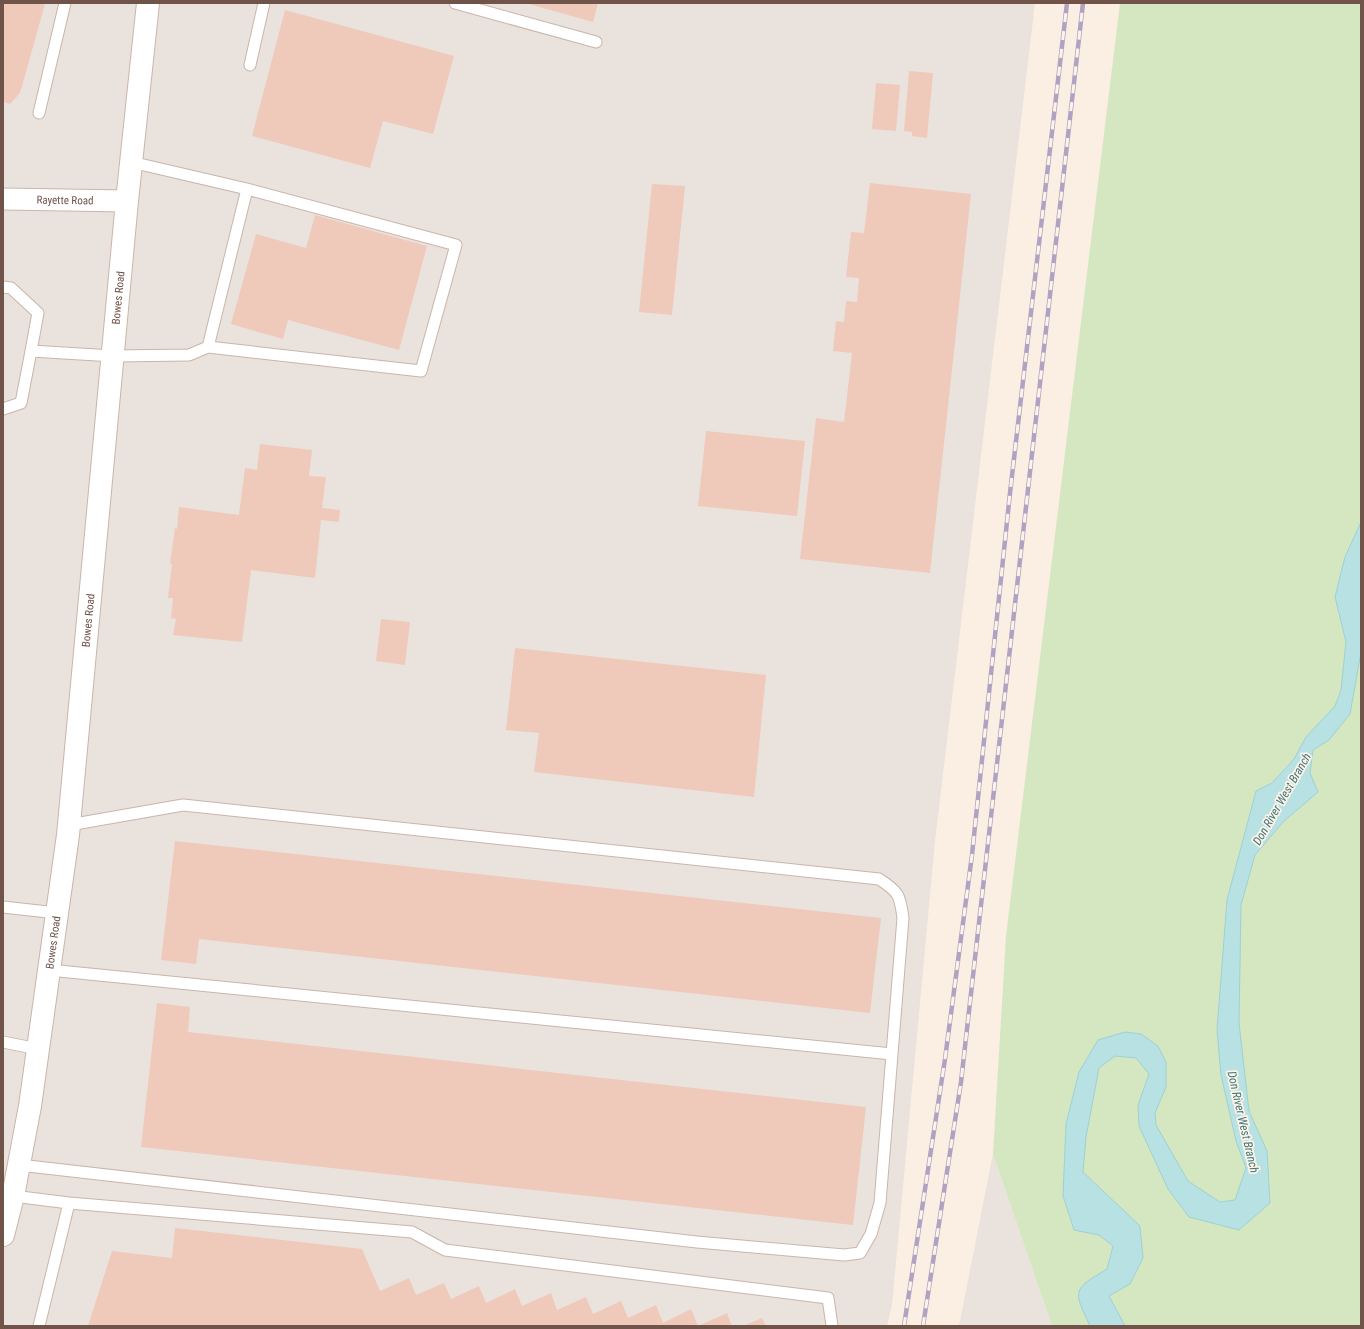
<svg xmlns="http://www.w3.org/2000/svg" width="1364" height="1329" font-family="'Roboto Condensed',sans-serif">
<rect width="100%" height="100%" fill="#fbeee2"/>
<path fill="#eae2dd" d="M3 3H1035L935 841 892 1305 887 1326H3Z
M993 1154 1052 1326H959Z"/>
<path fill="#d4e7c1" d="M1120 3H1361V1326H1052L993 1154 1006 936Z"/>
<path fill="#b8e1e3" stroke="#9ed1d4" d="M1361 522V652L1350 714 1329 740 1313 750 1310 773 1318 792 1283 822 1255 855 1241 905 1239 1023 1249 1111 1267 1151 1270 1203 1239 1230 1189 1217 1168 1189 1139 1126 1138 1105 1149 1074 1136 1058 1115 1056 1099 1068 1086 1137 1083 1172 1140 1226 1143 1258 1130 1284 1109 1296 1125 1326H1090C1073 1290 1072 1290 1107 1269L1113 1246 1099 1235 1074 1230 1063 1196 1066 1124 1079 1072 1098 1040 1125 1032 1141 1034 1158 1046 1166 1062V1087L1155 1113 1156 1125 1188 1181 1220 1202 1235 1200 1246 1168 1236 1141 1221 1075 1217 1030 1227 900 1256 791 1272 783 1294 759 1306 737 1335 706 1341 690 1346 642 1335 597 1345 557Z"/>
<path fill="#efcabb" d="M3 3 45 4 20 93 10 104 3 102Z
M525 3H598L593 22Z
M285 10 454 56 433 134 383 121 370 168 252 136Z
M909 71 933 73 927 138 912 136V132L904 131Z
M876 83 900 85 896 131 872 129Z
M870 183 971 194 930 573 800 559 816 418 844 422 852 353 833 351 836 321 844 322 846 301 857 302 859 278 846 277 851 232 864 233Z
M652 184 685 186 672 315 639 312Z
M315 215 427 246 399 350 288 320 283 339 231 324 256 234 306 248Z
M706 431 805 441 797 516 698 506Z
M260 444 312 450 309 476 326 477 322 508 340 510 339 522 321 520 315 578 251 570 242 642 173 635 176 619 171 618 173 598H168L172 564H170L175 528 177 529 179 507 239 515 245 468 257 470Z
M381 619 410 622 405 665 376 661Z
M515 648 766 675 754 797 534 772 539 733 506 730Z
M175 841 881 918 870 1013 199 939 196 964 161 960Z
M157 1003 190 1007 188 1032 866 1107 853 1225 141 1147Z
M175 1228 362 1249 380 1291 409 1278 416 1295 444 1283 451 1299 479 1286 486 1303 515 1289 522 1306 551 1293 557 1310 586 1297 593 1314 621 1301 628 1318 656 1305 663 1323 691 1309 698 1326 727 1313 732 1326H88L112 1251 172 1258Z
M762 1318 766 1326H743Z"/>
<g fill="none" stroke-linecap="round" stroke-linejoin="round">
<defs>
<path id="service" d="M455 3 596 42
M250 65 264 3
M39 113 65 3
M131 162 247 189 456 245 421 371 208 347
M3 287 11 288 38 313 31 351
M3 409 21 403 31 351 113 356 189 355 208 347 247 189
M3 907 57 913
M49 970 892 1054
M3 1042 38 1049
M19 1165 697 1242 844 1255 860 1253 871 1234 880 1203 903 918C900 895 899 892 879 879L183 805 69 825
M13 1196 69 1203
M39 1326 69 1203 412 1232 445 1250 828 1298 832 1326"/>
<g id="minor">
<path id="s1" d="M3 199 127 201"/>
</g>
<g id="tertiary">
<path id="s2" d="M3 1235 13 1196 30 1106 68 835 127 201 148 3"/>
</g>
</defs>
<use href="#service" stroke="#cab5a9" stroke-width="13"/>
<use href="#minor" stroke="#cab5a9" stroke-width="23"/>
<use href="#tertiary" stroke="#cab5a9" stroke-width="24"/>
<use href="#service" stroke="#fff" stroke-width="11"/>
<use href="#minor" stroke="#fff" stroke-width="21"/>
<use href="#tertiary" stroke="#fff" stroke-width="22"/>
<defs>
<path id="rail" d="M904 1326 945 1059 972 855 1010 493 1067 3
M923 1326 961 1082 1083 3"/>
</defs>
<use href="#rail" stroke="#b0a2c3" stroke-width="4.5"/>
<use href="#rail" stroke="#fef3e7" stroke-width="3" stroke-dasharray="9" stroke-linecap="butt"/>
</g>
<g text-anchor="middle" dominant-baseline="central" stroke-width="3.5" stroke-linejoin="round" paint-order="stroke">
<g font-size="11" fill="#70544a" stroke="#fef3e7">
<text stroke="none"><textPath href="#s1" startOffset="62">Rayette Road</textPath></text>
<text stroke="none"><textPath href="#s2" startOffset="945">Bowes Road</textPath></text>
<text stroke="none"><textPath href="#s2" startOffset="621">Bowes Road</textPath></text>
<text stroke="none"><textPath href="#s2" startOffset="297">Bowes Road</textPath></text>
</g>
<g font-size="12" font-style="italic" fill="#42787c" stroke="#fef3e7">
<text transform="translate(1282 799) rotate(-60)">Don River West Branch</text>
<text transform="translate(1243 1122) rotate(77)">Don River West Branch</text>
</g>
</g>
<rect width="1364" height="1329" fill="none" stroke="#70544a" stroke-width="8"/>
</svg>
